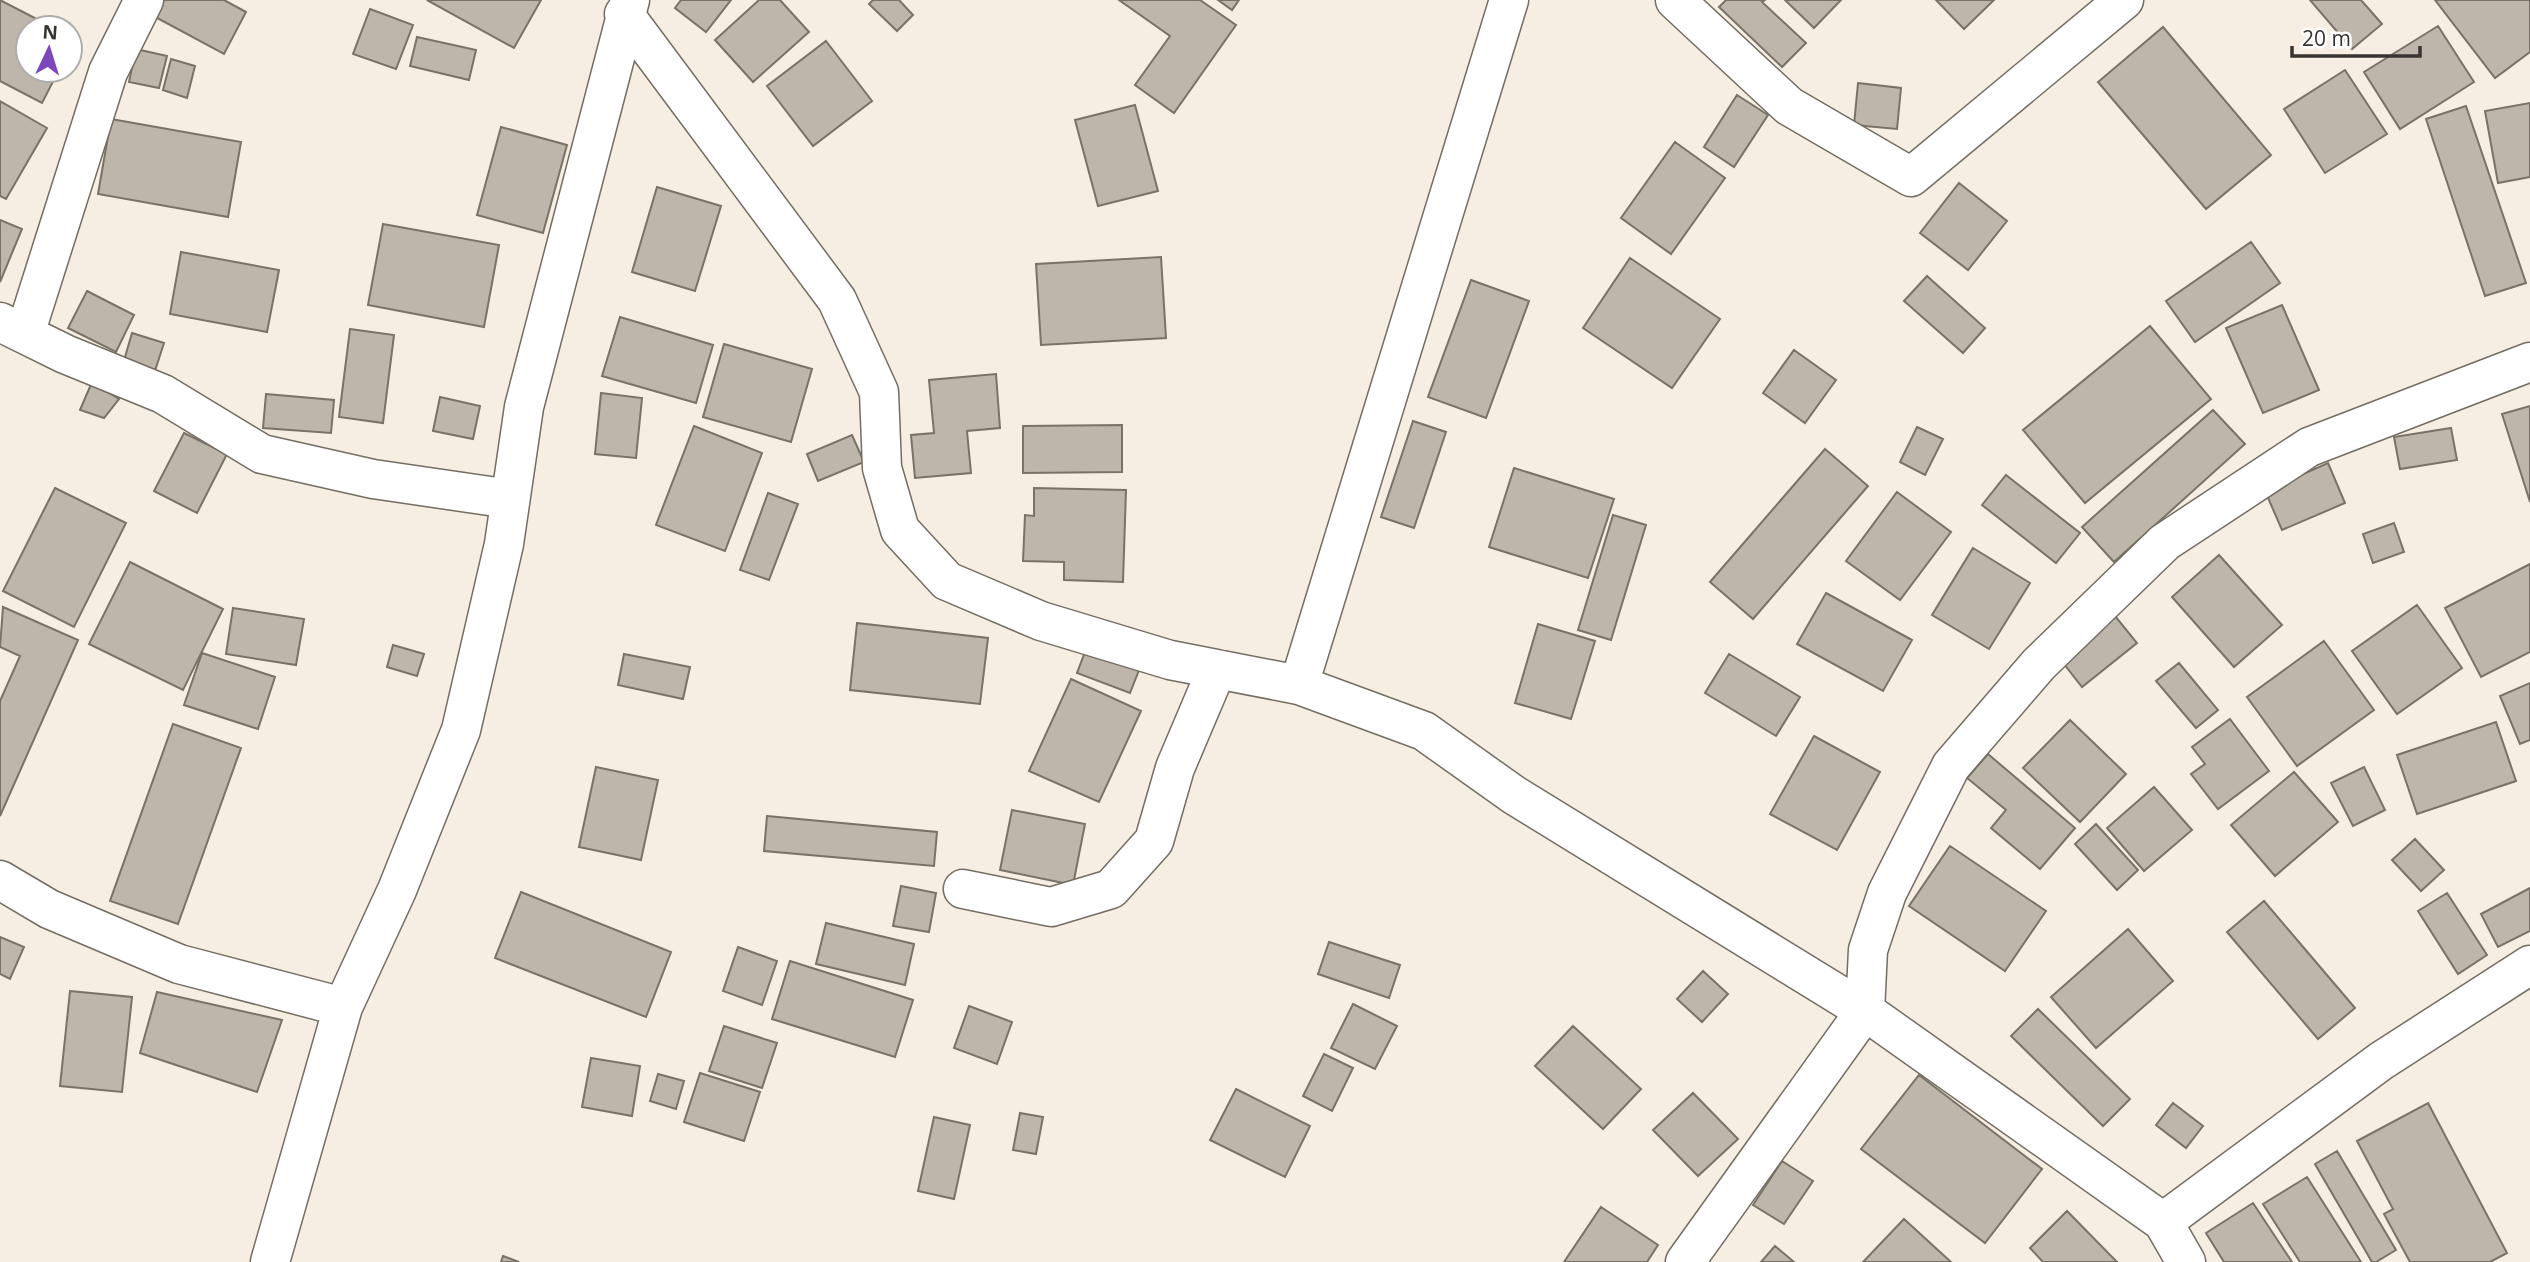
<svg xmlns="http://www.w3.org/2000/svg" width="2530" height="1262" font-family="'Open Sans',sans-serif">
<rect width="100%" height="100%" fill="#f6eee3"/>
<path fill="#beb6ab" stroke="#797268" stroke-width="2" d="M0 0 54 28H28V70H59L42 103 0 81Z
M152 0H224L246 12 224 54 146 12Z
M427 0H541L514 48Z
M681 0H731L706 32 675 8Z
M759 0H780L809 32 753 82 715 40Z
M873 0H899L913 15 897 31 869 4Z
M1119 0H1200L1236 25 1174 113 1135 85 1170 36Z
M1218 0H1239L1232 10Z
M1726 0H1765L1762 2 1806 43 1782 67 1719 7Z
M1785 0H1841L1814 28Z
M1936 0H1994L1964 29Z
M2310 0H2361L2382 24 2352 49Z
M2435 0H2530V52L2495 78Z
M370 9 413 25 396 69 353 54Z
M2438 26 2474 82 2400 129 2364 72Z
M2163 27 2271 155 2206 209 2098 82Z
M417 37 476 50 469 80 410 66Z
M826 41 872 101 813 146 767 86Z
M136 49 167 56 159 88 129 82Z
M171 59 195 66 187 98 163 90Z
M2345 70 2387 134 2325 173 2284 109Z
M1858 83 1901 88 1897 129 1854 125Z
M1737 95 1768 115 1734 167 1704 147Z
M0 101 47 128 6 199 0 196Z
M2530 103V177L2498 183 2485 111Z
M1135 105 1158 191 1098 206 1075 120Z
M2466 106 2526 283 2485 296 2426 119Z
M111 119 241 142 228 217 98 194Z
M501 127 567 145 543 233 477 215Z
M1675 142 1725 178 1671 254 1621 218Z
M1959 183 2007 221 1968 270 1920 233Z
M657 187 721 206 695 291 632 272Z
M0 220 22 229 0 282Z
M383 224 499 245 484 327 368 305Z
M2251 242 2280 283 2195 342 2166 301Z
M181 252 279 270 267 332 170 314Z
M1161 257 1166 338 1041 345 1036 264Z
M1630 258 1720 319 1672 388 1583 328Z
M1927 276 1985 328 1963 353 1904 301Z
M1471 280 1529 301 1486 418 1428 397Z
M87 291 134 315 116 352 68 328Z
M2282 305 2319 390 2263 413 2226 328Z
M620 317 713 345 696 403 602 376Z
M2150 326 2211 399 2085 503 2023 430Z
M350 329 394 335 383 423 339 417Z
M132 333 164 343 154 374 123 364Z
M724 344 812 369 791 442 703 417Z
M1794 350 1836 380 1805 423 1763 393Z
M996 374 1000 428 967 431 971 473 915 478 911 435 934 433 929 380Z
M92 382 119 399 104 418 80 410Z
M601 393 642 398 636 458 595 454Z
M266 394 334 400 331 433 263 428Z
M440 397 480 406 473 439 433 431Z
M2530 406V502L2502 414Z
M2213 410 2245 444 2114 562 2082 527Z
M1413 421 1446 432 1414 528 1381 517Z
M1122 425V472L1023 473V426Z
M694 426 762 453 725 551 656 525Z
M1917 427 1943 439 1925 475 1900 462Z
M2451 428 2457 460 2400 469 2394 437Z
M184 433 227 454 197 513 154 491Z
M852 435 864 462 818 481 807 454Z
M1825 449 1868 486 1753 619 1710 582Z
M2328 463 2345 503 2282 530 2265 491Z
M1514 468 1614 499 1588 578 1489 547Z
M2006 475 2080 533 2056 563 1982 505Z
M55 488 126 523 74 627 3 591Z
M1034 488 1126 490 1123 582 1064 580V562L1023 561 1025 515 1034 516Z
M1897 492 1951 532 1900 600 1846 561Z
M768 493 798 504 769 580 740 570Z
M1613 515 1646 525 1611 640 1578 630Z
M2394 523 2404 552 2373 563 2363 534Z
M1973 548 2030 583 1989 649 1932 615Z
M2219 555 2282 625 2234 667 2172 597Z
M130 562 223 609 183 690 89 644Z
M2530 564V652L2481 677 2445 608Z
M1826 593 1912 640 1883 691 1797 644Z
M2417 605 2462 668 2397 714 2352 651Z
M3 607 78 640 0 816V701L20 656 0 647Z
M233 608 304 619 296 665 226 654Z
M2115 616 2137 643 2082 687 2060 659Z
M857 623 988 638 980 704 850 690Z
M1538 624 1595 641 1571 719 1515 703Z
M2324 641 2374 710 2297 766 2247 697Z
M1088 644 1141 665 1130 693 1077 673Z
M393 645 424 654 417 676 387 667Z
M202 653 275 677 258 729 184 705Z
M624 654 690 667 683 699 618 685Z
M1729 654 1800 697 1776 736 1705 693Z
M2179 663 2218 710 2196 728 2156 681Z
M1071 679 1141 711 1099 802 1029 771Z
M2530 683V740L2520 744 2500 696Z
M2230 719 2269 771 2218 809 2191 774 2205 764 2192 747Z
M2070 720 2126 774 2080 822 2023 768Z
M2496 722 2516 781 2417 814 2397 755Z
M173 724 241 748 178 924 110 901Z
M1814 736 1880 772 1837 850 1770 814Z
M1988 754 2075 828 2040 869 1991 828 2006 810 1967 778Z
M596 767 658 780 641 860 579 847Z
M2364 767 2385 810 2353 826 2331 783Z
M2294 772 2338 822 2275 876 2231 825Z
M2154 787 2192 830 2144 871 2107 828Z
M1012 810 1085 824 1073 885 1000 870Z
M767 816 937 832 934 866 764 851Z
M2096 824 2138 870 2117 890 2075 844Z
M2415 839 2444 870 2421 891 2392 860Z
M1950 846 2046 911 2005 971 1909 906Z
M901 886 936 893 929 932 893 926Z
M2530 888V931L2498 947 2481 914Z
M521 892 671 952 646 1017 495 958Z
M2447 893 2487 955 2458 974 2418 911Z
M2264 901 2355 1008 2318 1039 2227 932Z
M826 923 914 944 905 985 816 964Z
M2128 929 2173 981 2096 1048 2051 997Z
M0 937 24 947 10 979 0 974Z
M1329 942 1400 965 1389 998 1318 974Z
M738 947 777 961 762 1005 723 991Z
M790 961 913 1000 895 1057 772 1019Z
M1703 971 1728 994 1702 1022 1677 999Z
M70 991 132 997 122 1092 60 1086Z
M157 992 282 1020 257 1092 140 1053Z
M1353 1004 1397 1026 1375 1069 1331 1048Z
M969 1006 1012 1022 997 1064 954 1048Z
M2038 1009 2130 1099 2103 1126 2011 1036Z
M724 1026 777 1043 762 1088 709 1071Z
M1573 1026 1641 1089 1603 1129 1535 1066Z
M1324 1054 1353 1068 1332 1111 1303 1096Z
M591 1058 640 1066 632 1116 582 1107Z
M700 1073 760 1092 744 1141 684 1122Z
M658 1074 684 1081 676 1109 650 1101Z
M1919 1075 2042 1169 1985 1243 1861 1149Z
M1236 1089 1310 1126 1285 1177 1210 1140Z
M1693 1093 1738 1139 1698 1176 1653 1130Z
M2173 1103 2203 1126 2186 1148 2156 1125Z
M2428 1103 2507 1253 2490 1262H2410L2384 1214 2393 1209 2357 1141Z
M1020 1113 1043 1117 1036 1154 1013 1150Z
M934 1117 970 1125 954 1199 918 1191Z
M2337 1151 2396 1250 2376 1262H2372L2315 1164Z
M1782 1161 1813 1181 1784 1224 1753 1205Z
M2307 1177 2361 1262H2300L2263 1204Z
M2253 1203 2292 1262H2224L2206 1233Z
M1601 1207 1658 1245 1647 1262H1564Z
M2067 1211 2117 1262H2043L2030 1248Z
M1904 1219 1951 1262H1863Z
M1775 1246 1794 1262H1761Z
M503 1256 519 1262H501Z"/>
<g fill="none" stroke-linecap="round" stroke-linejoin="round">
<defs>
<path id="street" d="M1509 0 1299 685 1424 731 1514 795 1865 1011 1685 1262
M1675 0 1789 106 1911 177 2124 0
M624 14 837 300 879 392 882 468 900 530 947 581 1041 621 1170 660 1299 685
M0 322 65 354 163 394 262 454 373 479 510 499
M25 334 108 72 144 0
M0 880 49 909 179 964 343 1007
M963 889 1051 907 1111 889 1154 841 1175 768 1217 669
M2163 1222 2381 1061 2530 965
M270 1262 343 1007 397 890 461 730 504 544 524 407 630 0
M2186 1262 2163 1222 1865 1011 1868 950 1887 893 1951 766 2039 664 2165 542 2309 447 2530 362"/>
</defs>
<use href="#street" stroke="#746d63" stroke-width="41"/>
<use href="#street" stroke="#fff" stroke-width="38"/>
</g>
<g transform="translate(49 49) rotate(4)"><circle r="33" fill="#ffffff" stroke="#afaeac" stroke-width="2"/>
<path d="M0-5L12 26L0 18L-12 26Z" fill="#7c46bd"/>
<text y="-10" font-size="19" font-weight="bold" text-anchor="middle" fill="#383530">N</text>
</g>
<path d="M2292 46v10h128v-10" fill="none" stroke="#383530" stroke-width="3.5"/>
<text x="2302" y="46" font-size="21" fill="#383530" stroke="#ffffff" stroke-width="5" paint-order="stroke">20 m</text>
</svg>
